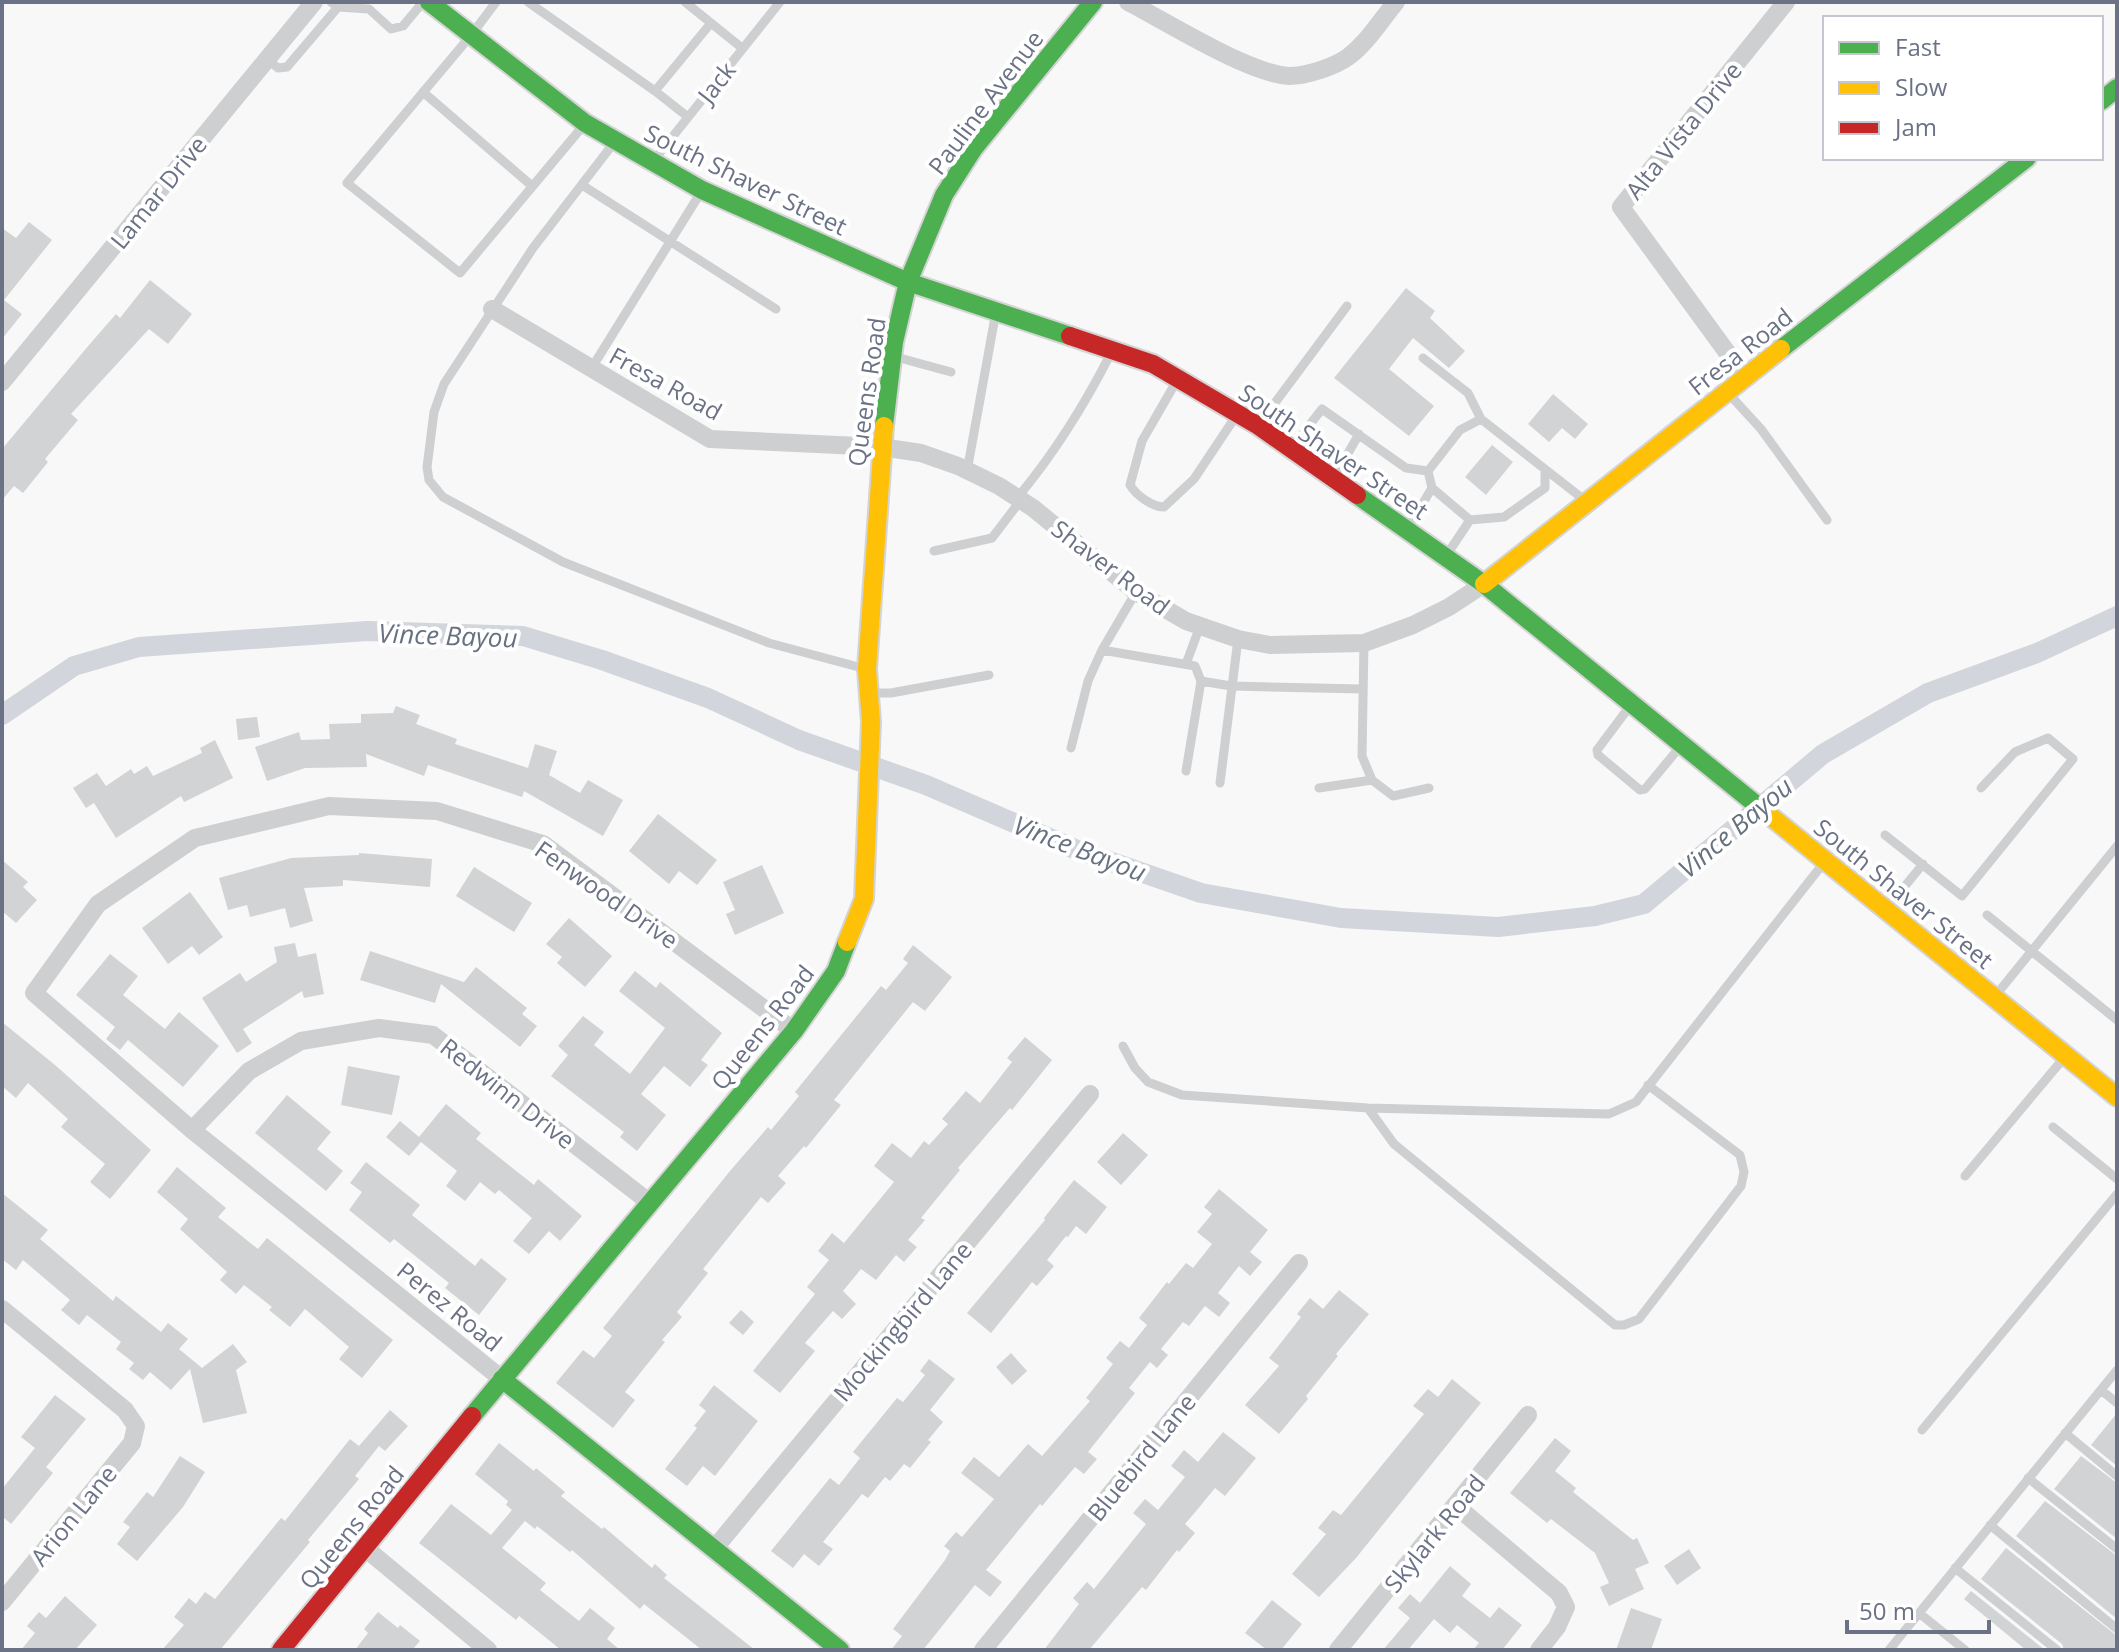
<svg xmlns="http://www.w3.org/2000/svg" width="2119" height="1652" font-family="'Open Sans',sans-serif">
<rect width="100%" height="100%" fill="#f8f8f8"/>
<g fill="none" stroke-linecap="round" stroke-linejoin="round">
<path stroke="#d2d5db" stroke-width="20" d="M2 715 74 666 139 647 367 631 523 636 602 660 708 698 799 740 926 785 1077 850 1201 893 1341 918 1498 927 1595 916 1644 904 1823 754 1928 693 2037 653 2117 616"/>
</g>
<path fill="#d2d3d4" d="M29 222 52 240 4 300 22 314 2 339V228L16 238Z
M150 280 192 314 168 344 149 329 71 414 78 420 45 459 48 462 23 493 14 486 2 500V449L89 345 116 314 120 318Z
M1406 288 1435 311 1430 318 1465 351 1449 368 1413 338 1389 369 1434 406 1409 436 1334 378Z
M1553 394 1588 424 1575 439 1562 428 1549 442 1528 424Z
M1492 445 1513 462 1486 495 1465 477Z
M396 706 420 715 416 724 457 739 455 744 528 768 535 744 557 751 549 775 580 793 588 780 623 800 603 836 524 791 522 797 428 765 424 776 366 754 367 767 305 768 267 781 255 747 299 732 301 740 330 739 329 724 361 723V714L393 713Z
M257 717 260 737 238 740 236 719Z
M215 740 233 778 184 802 181 796 116 838 94 803 86 808 73 788 97 773 106 786 131 769 134 774 147 766 153 776 202 753 200 748Z
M658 814 717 860 697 885 679 871 669 884 629 851Z
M359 853 432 859 430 887 343 880V886L304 888 313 921 290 928 285 908 250 917 247 905 228 910 219 878 291 858 359 855Z
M2 860 28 882 23 887 37 900 16 923 2 911Z
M762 865 784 913 735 935 726 914 735 910 723 882Z
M474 867 532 903 514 932 456 896Z
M190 892 223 937 199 955 192 946 168 964 142 928Z
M569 918 612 956 585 987 557 963 562 957 546 944Z
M295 943 298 957 316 953 324 994 304 998 302 991 243 1029 252 1043 237 1053 202 998 240 973 246 982 277 962 274 947Z
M913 945 952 977 925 1011 913 1002 834 1100 841 1105 806 1148 804 1146 778 1176 786 1183 768 1203 761 1197 703 1269 708 1273 677 1312 682 1317 662 1340 665 1342 625 1392 635 1400 613 1428 556 1383 583 1350 594 1358 612 1336 603 1328 730 1171 768 1127 771 1130 799 1096 795 1092 881 986 886 990 908 963 903 959Z
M370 951 464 982 476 967 527 1008 522 1014 537 1026 520 1047 441 984 435 1003 360 980Z
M110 954 138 976 123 995 165 1029 179 1012 219 1046 183 1087 128 1040 120 1050 106 1039 115 1027 76 995Z
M635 971 656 988 660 982 722 1033 701 1060 708 1065 690 1087 664 1066 641 1094 666 1115 637 1151 620 1137 624 1132 551 1076 568 1055 558 1046 583 1016 604 1032 594 1045 630 1074 665 1028 619 991Z
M2 1022 55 1065 151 1150 110 1199 90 1182 105 1164 61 1127 68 1119 28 1083 16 1098 2 1086Z
M1025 1037 1052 1060 1012 1110 1010 1108 958 1168 960 1170 921 1218 925 1220 908 1240 917 1247 904 1262 896 1255 876 1280 861 1269 843 1291 856 1304 842 1319 833 1311 805 1343 815 1351 780 1393 753 1371 815 1294 807 1287 829 1260 818 1251 832 1233 844 1243 894 1182 874 1166 892 1143 911 1158 924 1141 929 1145 948 1124 942 1119 966 1091 980 1103 1012 1062 1007 1058Z
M348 1066 400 1076 392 1115 341 1105Z
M287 1095 331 1132 317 1149 343 1171 326 1191 255 1133Z
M446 1104 481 1133 476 1139 534 1185 538 1179 582 1216 560 1241 549 1231 529 1254 513 1241 532 1218 499 1190 495 1194 480 1182 465 1201 446 1186 457 1171 421 1142 409 1156 386 1137 400 1121 419 1137Z
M1123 1133 1148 1155 1121 1185 1097 1162Z
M366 1162 420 1205 412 1215 475 1266 481 1258 507 1279 479 1315 445 1288 449 1283 394 1239 390 1243 349 1210 362 1192 350 1183Z
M177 1167 226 1208 218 1217 258 1249 267 1238 393 1340 362 1378 339 1359 349 1347 305 1309 290 1327 269 1310 272 1307 244 1285 236 1294 220 1280 227 1272 180 1229 188 1219 157 1192Z
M1074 1180 1107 1207 1086 1234 1076 1226 1068 1237 1066 1236 1047 1260 1054 1266 1037 1286 1032 1282 991 1333 967 1313 1045 1220 1044 1218Z
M1219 1189 1268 1230 1250 1252 1262 1262 1250 1276 1239 1266 1218 1293 1230 1303 1219 1317 1205 1306 1189 1326 1183 1322 1161 1349 1168 1355 1157 1368 1150 1362 1129 1388 1135 1393 1088 1452 1097 1459 1084 1474 1075 1467 1042 1506 1040 1504 986 1570 1002 1582 990 1597 975 1585 923 1650H891L902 1636 893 1629 945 1560 950 1551 944 1546 956 1532 962 1537 994 1499 961 1473 974 1457 999 1477 1028 1444 1042 1456 1090 1401 1086 1398 1113 1364 1106 1358 1120 1341 1129 1348 1147 1325 1139 1318 1167 1282 1169 1284 1186 1263 1193 1268 1212 1244 1197 1232 1212 1214 1204 1207Z
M2 1193 48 1230 40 1239 113 1301 116 1296 161 1332 168 1323 188 1339 179 1349 202 1368 233 1344 247 1362 236 1370 247 1413 203 1423 190 1369 171 1390 150 1372 143 1380 129 1369 134 1363 116 1349 121 1342 87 1315 79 1325 61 1310 70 1300 23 1260 16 1270 2 1259Z
M1339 1290 1369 1314 1336 1354 1338 1356 1306 1396 1308 1399 1279 1434 1245 1405 1279 1366 1269 1358 1301 1317 1297 1314 1310 1298 1323 1309Z
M741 1310 754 1322 743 1335 729 1323Z
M1011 1353 1027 1371 1012 1385 996 1367Z
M929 1359 955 1379 930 1410 943 1422 928 1440 931 1442 910 1468 904 1464 890 1481 885 1477 868 1498 862 1494 823 1542 833 1549 819 1566 804 1554 793 1568 771 1551 830 1478 839 1485 860 1458 853 1452 897 1398 903 1402 925 1375 920 1371Z
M1452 1379 1481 1403 1356 1558 1319 1597 1292 1574 1326 1534 1318 1528 1333 1510 1341 1515 1424 1414 1413 1406 1428 1389 1438 1397Z
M714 1385 758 1421 715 1476 703 1466 687 1486 665 1469 697 1428 694 1426 706 1411 699 1405Z
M55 1395 86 1419 46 1467 53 1473 11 1524 2 1516V1489L35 1448 21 1437Z
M390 1410 408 1426 385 1451 379 1446 355 1476 359 1479 308 1540 310 1542 220 1650H162L184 1625 174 1617 189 1598 196 1604 205 1592 215 1599 281 1518 285 1521 350 1439 359 1446Z
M2117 1413V1466L2091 1445Z
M1223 1432 1256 1458 1225 1496 1215 1488 1197 1510 1185 1524 1195 1533 1179 1552 1177 1550 1146 1590 1142 1587 1089 1650H1044L1079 1604 1073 1598 1087 1582 1094 1589 1146 1524 1133 1513 1145 1499 1158 1510 1185 1477 1171 1466 1184 1450 1198 1462Z
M1555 1438 1571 1451 1555 1471 1576 1488 1573 1492 1633 1540 1637 1538 1649 1563 1635 1569 1644 1589 1609 1606 1600 1587 1609 1583 1595 1553 1551 1519 1547 1523 1510 1493Z
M499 1443 534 1471 536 1468 565 1492 561 1496 602 1529 604 1527 652 1568 655 1564 667 1575 664 1578 755 1650H702L644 1604 640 1609 572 1550 570 1552 537 1526 535 1529 525 1521 502 1548 546 1583 540 1590 579 1621 590 1608 615 1628 607 1639 620 1650H561L519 1616 516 1620 432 1553 419 1543 451 1504 491 1535 512 1510 506 1505 508 1501 475 1474Z
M180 1456 205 1472 183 1507 137 1561 117 1544 130 1527 123 1522 147 1492 153 1497Z
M2081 1456 2117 1483V1539L2054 1489Z
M2045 1501 2117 1556V1619L2016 1536Z
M2006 1548 2117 1636V1650H2064L2062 1644 1981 1579Z
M1689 1549 1701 1568 1677 1585 1664 1566Z
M1450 1566 1471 1584 1462 1596 1490 1618 1499 1607 1522 1625 1502 1650H1473L1479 1643 1457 1625 1450 1633 1434 1619 1408 1650H1383L1410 1618 1398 1608 1410 1594 1420 1603Z
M1971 1591 2045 1650H2026L1964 1599Z
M65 1596 97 1625 75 1650H21L35 1633 27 1626 39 1612 46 1618Z
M1272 1600 1302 1624 1281 1650H1267L1245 1633Z
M1631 1608 1662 1619 1651 1650H1616Z
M378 1612 398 1628 400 1625 420 1641 412 1650H355L368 1633 364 1629Z"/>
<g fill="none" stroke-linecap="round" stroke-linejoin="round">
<defs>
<path id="fast" d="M429 2 585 123 702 190 908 282 1070 336
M2101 101 2117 88
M1781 349 2027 158
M884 426 894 342 908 282 944 195 974 148 1093 2
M1357 495 1484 584 1769 815
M502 1379 840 1650
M472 1416 794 1031 836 971 847 942"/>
<path id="slow" d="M1484 584 1781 349
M1769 815 2117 1097
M847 942 864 899 871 722 867 669 884 426"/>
<path id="jam" d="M1070 336 1153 364 1257 425 1357 495
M281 1650 472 1416"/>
</defs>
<use href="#fast" stroke="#d4d4d6" stroke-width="22"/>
<use href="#slow" stroke="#d4d4d6" stroke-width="22"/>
<use href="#jam" stroke="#d4d4d6" stroke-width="22"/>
<path stroke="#cecfd1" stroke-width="9" d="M331 2 338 7 369 9 391 29 403 26 423 2
M496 2 472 34 347 183 460 273 583 126
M528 2 655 91 711 23 742 48
M685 2 711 23
M267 59 278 68 287 67 338 7
M655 91 688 117
M423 92 532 186
M613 144 533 248 444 384 434 412 427 467 429 480 443 497 563 562 769 643 866 669
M654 160 780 2
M582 185 776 309
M896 357 951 372
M1423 358 1468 393 1481 419 1587 502
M591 369 701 192
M1176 382 1142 441 1130 485C1136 495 1152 507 1164 507L1194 479 1236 416
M1729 394 1761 429 1827 520
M1481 419 1460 430 1428 471 1432 488 1470 520 1504 517 1545 488V470
M1260 423 1347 306
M1293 446 1322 409 1406 468 1428 471
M967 471 995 317
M1335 476 1359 434
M1017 498C1054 454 1085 404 1111 353
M1409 526 1432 488
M934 551 992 538 1021 500
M1448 553 1470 520
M1364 643 1362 756 1372 780 1393 796 1429 788
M1102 650 1195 666 1201 681 1231 686 1362 689
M1186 664 1200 626
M870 693H891L989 675
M1630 706 1597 750 1598 755 1640 790 1645 789 1679 748
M1071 748 1088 681 1102 650 1136 592
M1186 771 1201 681
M1220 783 1238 639
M1319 788 1372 780
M1885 835 1962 896 2073 759 2048 738 2015 752 1981 788
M1887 908 1923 864
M1987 915 2117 1020
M1996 995 2117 846
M1123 1046 1135 1068 1148 1082 1182 1095 1368 1108 1394 1144 1615 1325H1624L1639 1319 1741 1186 1744 1172 1740 1155 1648 1085
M1368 1108 1609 1114 1636 1102 1822 865
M2053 1127 2117 1179
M1965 1176 2063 1059
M2101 1390 2117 1403
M1922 1430 2117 1194
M2065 1433 2117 1476
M2028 1478 2117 1549
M1990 1525 2117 1629
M1955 1568 2057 1650
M1919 1613 1965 1650
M1889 1650 2117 1370"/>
<path stroke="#cecfd1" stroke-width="18" d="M1128 2C1167 22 1249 74 1289 76 1306 76 1334 67 1348 57 1367 43 1381 20 1396 2
M492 309 710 439 881 447 921 453 958 466 999 486 1033 508 1136 592 1186 621 1238 639 1270 645 1364 643 1413 625 1449 607 1484 584
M1745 377 1621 207 1786 2
M2 382 314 2
M192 1130 249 1071 301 1041 379 1028 433 1035 649 1202
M2 1309 125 1410 136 1426 132 1443 2 1602
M502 1379 192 1130 34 993 98 904 195 838 329 806 437 811 543 844 794 1031
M1456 1506 1559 1593 1566 1607 1557 1627 1539 1650
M365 1548 488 1650
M714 1549 1090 1094
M983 1650 1299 1263
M1338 1650 1528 1415"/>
<use href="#fast" stroke="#4caf50" stroke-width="18"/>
<use href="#slow" stroke="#ffc107" stroke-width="18"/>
<use href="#jam" stroke="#c62828" stroke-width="18"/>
</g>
<g text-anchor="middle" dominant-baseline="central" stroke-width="8" stroke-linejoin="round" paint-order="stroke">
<g font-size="24" fill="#6b7286" stroke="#fff">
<text transform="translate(716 82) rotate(-52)">Jack</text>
<text transform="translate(985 102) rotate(-53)">Pauline Avenue</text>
<text transform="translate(1683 130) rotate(-51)">Alta Vista Drive</text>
<text transform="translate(746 179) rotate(26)">South Shaver Street</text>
<text transform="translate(158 192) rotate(-51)">Lamar Drive</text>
<text transform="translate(1740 351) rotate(-38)">Fresa Road</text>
<text transform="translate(666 383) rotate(29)">Fresa Road</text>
<text transform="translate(866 392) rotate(-82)">Queens Road</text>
<text transform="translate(1334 451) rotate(34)">South Shaver Street</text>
<text transform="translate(1111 567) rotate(37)">Shaver Road</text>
<text transform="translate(1904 893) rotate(39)">South Shaver Street</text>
<text transform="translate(607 894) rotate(35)">Fenwood Drive</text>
<text transform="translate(762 1027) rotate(-52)">Queens Road</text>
<text transform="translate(508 1093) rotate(38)">Redwinn Drive</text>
<text transform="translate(450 1306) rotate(39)">Perez Road</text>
<text transform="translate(902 1321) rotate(-50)">Mockingbird Lane</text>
<text transform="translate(1141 1457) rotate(-51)">Bluebird Lane</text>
<text transform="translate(73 1515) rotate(-51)">Arion Lane</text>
<text transform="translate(351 1527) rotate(-51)">Queens Road</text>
<text transform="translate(1434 1533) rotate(-51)">Skylark Road</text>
</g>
<g font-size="26" font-style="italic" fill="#677280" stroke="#fff">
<text transform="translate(448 635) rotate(2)">Vince Bayou</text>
<text transform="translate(1735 827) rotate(-40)">Vince Bayou</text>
<text transform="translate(1080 848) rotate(21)">Vince Bayou</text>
</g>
</g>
<rect width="2119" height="1652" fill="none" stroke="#6b7286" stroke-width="8"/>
<rect x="1823" y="16" width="280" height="144" fill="#ffffff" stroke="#c4c7cf" stroke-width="2"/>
<rect x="1839" y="42" width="40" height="12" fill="#4caf50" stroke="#c4c7cf" stroke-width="2"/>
<text x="1895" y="56" font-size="24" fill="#6b7286">Fast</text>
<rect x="1839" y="82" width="40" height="12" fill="#ffc107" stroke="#c4c7cf" stroke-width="2"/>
<text x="1895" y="96" font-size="24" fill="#6b7286">Slow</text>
<rect x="1839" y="122" width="40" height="12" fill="#c62828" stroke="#c4c7cf" stroke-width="2"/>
<text x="1895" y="136" font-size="24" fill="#6b7286">Jam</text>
<path d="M1847 1620v12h142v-12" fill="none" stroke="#6b7286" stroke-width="4"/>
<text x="1859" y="1620" font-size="24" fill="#6b7286" stroke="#ffffff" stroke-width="6" paint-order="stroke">50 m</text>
</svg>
